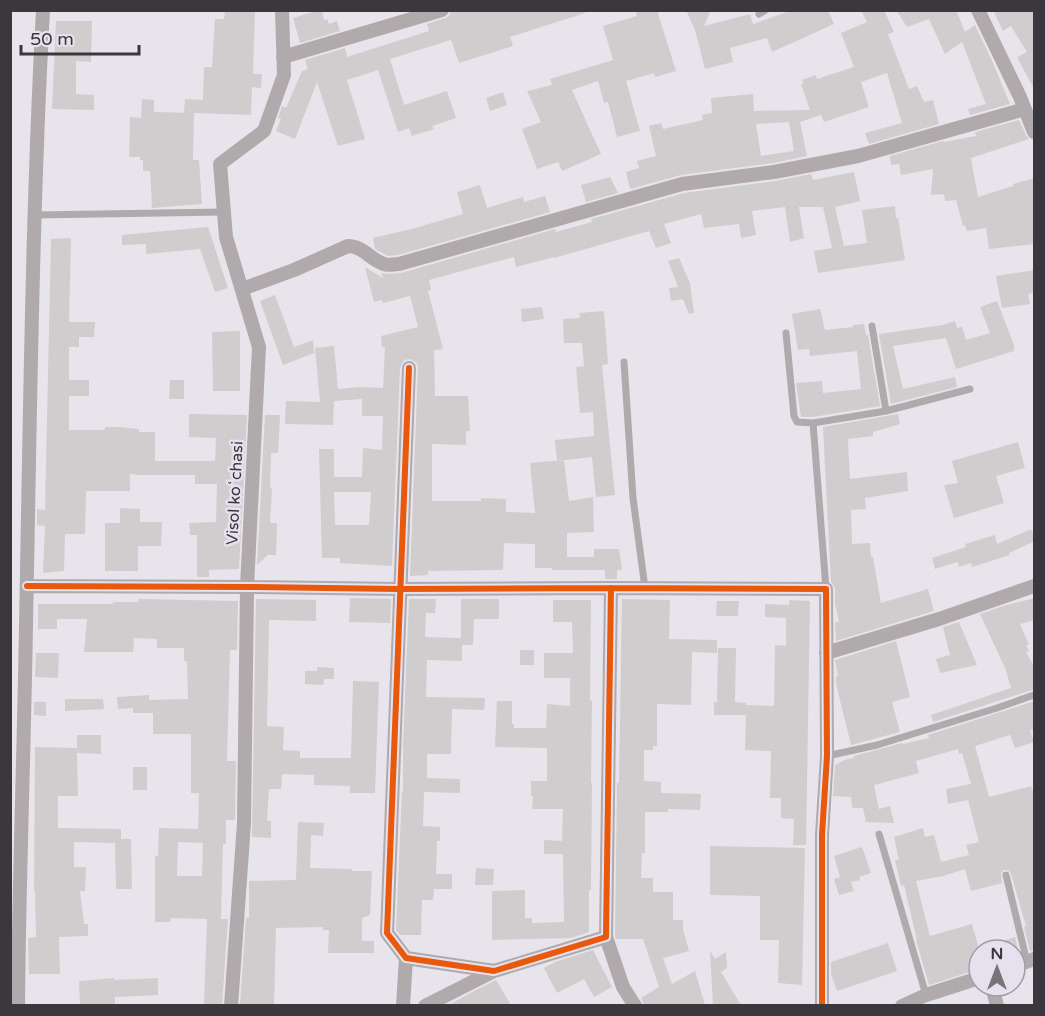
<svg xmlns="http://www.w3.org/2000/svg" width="1045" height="1016" font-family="'Varela Round',sans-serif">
<rect width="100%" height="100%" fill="#e7e4eb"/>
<path fill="#d0cdcf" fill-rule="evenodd" d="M225 10H255L253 74H262L261 88 252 87 251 115 194 113 193 160H199L202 204 152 208 150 171H143V160H140V157H129L130 117 141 118 142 99 154 100V112L193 113H184L185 99 203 100 204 67H212L215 19H224Z
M319 10H322L324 20 327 19 329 24 337 21 340 31 300 43 293 18Z
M451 10H585V13L510 37 513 46 459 63 451 40 390 59 404 105 447 91 456 118 432 126 434 129 412 136 409 128 398 132 378 70 347 80 365 139 338 146 317 82 295 139 276 131 281 119 278 118 282 106 286 108 302 71 308 69 305 60 345 48 347 57 429 31 427 24 445 18 449 16Z
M635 10H657L676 71 655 77 654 73 626 81 640 131 617 137 608 102 604 103 598 81 572 90 601 154 562 171 558 162 537 169 522 129 541 122 527 91 552 85 550 79 613 60 603 26 637 16Z
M686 10H711L704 26 750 14 753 24 793 10H828L834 24 772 52 767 38 730 48 733 62 705 69 695 30Z
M861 10H884L894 32 888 34 909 89 917 86 924 102 933 100 939 124 869 144 865 133 902 123 887 73 861 82 869 107 824 122 821 115 800 122 807 156 773 163 681 175 630 189 626 172 639 168 637 161 656 156 649 126 661 123 663 129 703 120 702 115 712 113 711 98 753 94 754 111 810 110 801 84 804 83 802 80 816 75 817 79 854 67 841 33 867 22ZM789 122 794 151 761 156 756 124Z
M896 10H956L965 32 975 25 993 63 1010 104 970 115 968 109 986 104 962 42 945 54 929 19 907 27Z
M993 10H1035V91L1017 57 1027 52 1011 26 1003 31Z
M56 21H92L91 62 76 61V94L94 95V110L52 109Z
M503 92 507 105 490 111 486 98Z
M1019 120 1026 135 1029 139 971 158 978 197 1013 186V184L1035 178V244L989 249 986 228 967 231 965 225 963 226 956 200 945 201 944 194 931 195 933 169 901 175 899 164 891 165 890 156 943 141 944 142 976 136 975 132Z
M854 172 860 201 835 207 844 246 867 243 862 210 895 206 896 218H898L905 260 818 273 814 251 832 248 823 207H799L804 238 790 242 785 207 752 211 756 235 741 238 739 224 704 228 701 214 664 224 671 243 656 248 649 231 554 258V257L516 267 514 257 429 280 431 290 428 291 443 349 434 350 435 396H468L470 431H466V445L432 444V501H481V498L506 499V512L535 513 530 463 564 460 569 501 593 497 594 532 567 533V557H594V549H619L622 570H617V579H605V570H552V568H535V544L504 543 503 570 428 571V575L410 576 418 368 417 363 410 359 404 360 400 368 392 566 340 563V558H322L319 449H334V477H362L363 448 382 450 383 416H362V399L334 401 333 425 285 424 286 401 320 402 315 348 334 346 338 389 360 387 383 388 385 347H382L381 336 418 327 410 296 383 303 382 300 374 302 365 267 383 278 381 273 389 274 401 273 555 229 556 232 592 222 591 219 684 193 775 181 811 174 813 180ZM334 492H371L369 525H335Z
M610 177 618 193 586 202 581 185Z
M480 185 487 208 523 197 524 202 545 196 550 212 398 255 388 256 375 249 373 238 415 228 463 214 457 192Z
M208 227 228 288 215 292 200 249 146 254V244L122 245V235Z
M71 238 69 322H95L94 337H79V347H69V380H89V396H69V430H105V427H118L139 429V432H155V461H215L216 438 189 437V414L247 415 239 569 209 570V577H197V535H190L189 523 216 522 217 484H195V475H139L130 474V491H86L85 534H65L64 571 43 573 45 526 37 525V509L45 510 51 239Z
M679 258 690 283 694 313 689 314 683 299 671 301 669 288 678 287 668 261Z
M1035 270V292L1028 294 1030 304 1002 308 996 276Z
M275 295 294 347 313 340 314 353 283 365 260 301Z
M997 301 1014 345V351L956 369 946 338 893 346 903 389 955 377 957 387 891 404 879 334 943 325 955 321 957 328 962 327 966 340 990 333 980 307Z
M542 307 544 319 522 322 521 309Z
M820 309 825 330 853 327V325L864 324 866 335H868L880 406 813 417H801L796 383 822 381 823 393 861 389 857 351 810 356 809 349 798 350 792 314Z
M604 311 608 364 602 365 615 495 596 497 592 457 557 461 555 440 594 436 593 412 580 413 576 367 584 366 582 343H564L563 319 580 318 579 313Z
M240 331V391H213L212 332Z
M170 380H184V399H169Z
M898 414 900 424 873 432V436L848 439 850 479 907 472 908 491 865 498 866 509 851 510 852 544 870 543 871 557H873L881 603 928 589 934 611 836 641 835 622H839L835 604V588L831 582 823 427Z
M265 415H280L278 453H271L270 488H272L270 523H277L276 555H268L257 565Z
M1018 442 1025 468 996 476 1004 503 954 518 944 485 958 483 952 461Z
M120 508 140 509V522H162L161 546H138V571H105V523H120Z
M1031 529 1035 537V541L1009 553 1010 555 972 567 971 563 959 567 958 562 935 569 932 558 966 547 965 544 995 535 997 544Z
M350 598 391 599 390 623 349 622Z
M1035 598V620L1020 624 1029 645H1026L1029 651 1026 652 1035 668V689L933 722 931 715 1011 688 1005 668 980 614 1003 606Z
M138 599 238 601 237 650H230L227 761H236L235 820H226V844H223L221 919H228L222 1005H204L207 919 171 918 170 922H155V856H158L159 828 198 829 199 793H191V734H153V713H133V708L118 709 117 697 149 695V700L188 699 187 661H184V648H157V639L134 638 133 652H84L87 619H57V629H38V604H113V602H138ZM178 842 203 843 202 876H177Z
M256 599 316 600V621L269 620 267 726 284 727 283 750 300 751V758H351L353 681 379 682 375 793H350V786L314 785V775L282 774 281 789H269L267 821H271V838L252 837Z
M409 599H436L435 613H426L425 637 461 638V599H499V619H474L473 645H462V661L427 660 426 697 485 698 484 710 452 709 451 754H427V778L460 779V793L424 792 423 826 440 827V841H437L436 874H452V889H434L433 900H422L421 935H400L396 930 402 791H403V744Z
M622 599 670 600 669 639 717 640V653L692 652 691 705 657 704V746H653V750H644V781L661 782V793L701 794 700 810 668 809V812H645V853H642L641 878H653V892H673V920H683V929L689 951 663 958 672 984 695 971 705 1005H644L641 998 659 987 643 939H616L615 936 617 783H619Z
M553 600H591L590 700 592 701 591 783H592L591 890H589V932L571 938 492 940V891L525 890V918H532V923L564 922 563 854H544V840L562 841 563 809H532L533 796H531V781H547V748L495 747 497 701H512V724H514V728H546L547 704 570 706V678H544V653H573L572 622H553Z
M789 600 810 601 806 845H793L794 819 781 818V798H770L771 751 745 750 746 715H714V702H717L718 648H736L735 702 746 703V706V705L774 706 775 645 786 646V618L765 617V604L789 605Z
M717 601H739L738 616H716Z
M959 622 977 665 940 673 936 659 950 655 943 627Z
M896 641 910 697 892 702 900 732 851 745 836 684V677L838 676 835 660Z
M520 650H534V665H520Z
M36 653H59L58 678 35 677Z
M317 667 334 668V679H324L323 685 305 684V671H317Z
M65 699H103L104 709 65 711Z
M1035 701V729L1030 730 1034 742 1015 748 1010 735 975 746 989 797 1031 786 1035 798V950L1030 951 1024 927 1026 926 1011 874 1008 870H1004L1001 873 1002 883 971 891 965 869 943 876 916 881 930 936 972 924 979 949V969L929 985 916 940H917L904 885 901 886 895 860H899L894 837 923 828 925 837 934 835 941 862 969 855 966 845 979 842 968 800 948 804 946 789 971 784 962 753 959 754 958 749 916 761 919 773 874 785 879 809 890 806 894 823 866 822 863 808H852L851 797 833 796 835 765 847 759 854 758V756L902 743 903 744 929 738 928 735Z
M34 702H46V716L34 715Z
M77 735H101V754L77 753 78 796H58V828L121 829V839H131L132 889H116L115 843 74 842V867H86L85 891H80L84 924H88V936L59 937 60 974H29L28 938 36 937 35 891H34L35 747 77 748Z
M133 767H147V790H133Z
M298 822 324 823 323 836 311 835 310 868 352 869V871H372L370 915 362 918V941H374V953H328L329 930H323V927L276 928 274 1005H240L246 918H249V881L296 880Z
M710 846 805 848 802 985 778 983 779 940H760V896L710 895Z
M862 847 871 873 859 877 860 880 851 882 854 891 839 895 834 879 840 877 834 856Z
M476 868 494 869 493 885H475Z
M1015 937 1019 955 1015 956V950H983V948Z
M888 943 897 971 837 991 831 974V962Z
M593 950 612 987 594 997 584 979 557 993 544 968 555 962Z
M710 951 715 959 726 952 727 968 721 972 741 1005H713Z
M114 978V980L158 978V995L115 997V1005H80L79 981Z
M496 980 511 1005H449L470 993Z"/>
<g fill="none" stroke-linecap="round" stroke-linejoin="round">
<path stroke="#b0aaac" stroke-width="7" d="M759 14 766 10
M35 215 224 212
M872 326 886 411
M786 333 794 416 797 422 813 423 826 589
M624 362 633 498 645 588
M813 423 886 411 970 389
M827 756 877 745 997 708 1034 695
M879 834 926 995
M1006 875 1027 962"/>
<path stroke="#b0aaac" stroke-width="14" d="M978 10 1020 97 1034 132
M283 57 442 10
M242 289 294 270 348 246C363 246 371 260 384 264 388 266 394 264 399 264L682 184 774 172 858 156 1025 109
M409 368 387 933 406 958 494 971 606 937 611 588
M27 586 247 587 399 589 611 588 826 589 827 756 822 835V1006
M826 653 939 619 1034 586
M606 937 623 987 635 1006
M1015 966 1034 959
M992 986 997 1006
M18 1006C19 879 24 752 26 625 30 420 32 215 43 10
M231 1006 244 823 247 587 259 347 226 237 220 164 264 131 284 75 282 10
M403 1006 406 958
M425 1006 494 971
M902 1006 926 995 979 978"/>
<defs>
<path id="cycleway" d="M409 368 387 933 406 958 494 971 606 937 611 588
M27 586 247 587 399 589 611 588 826 589 827 756 822 835V1006"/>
</defs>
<use href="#cycleway" stroke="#e6e1ee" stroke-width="10"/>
<use href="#cycleway" stroke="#e8590c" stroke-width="6"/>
</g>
<g text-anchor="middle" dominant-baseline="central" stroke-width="5" stroke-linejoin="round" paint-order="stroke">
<g font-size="16" fill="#3a383d" stroke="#e6e1ee">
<text transform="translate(235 493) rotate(-87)">Visol koʻchasi</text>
</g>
</g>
<rect width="1045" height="1016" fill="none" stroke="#3a383d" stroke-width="24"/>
<g transform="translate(997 968)"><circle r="28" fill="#e6e1ee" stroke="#a19da7" stroke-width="1.5"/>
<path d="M0-4.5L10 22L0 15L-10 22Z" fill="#77747a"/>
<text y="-9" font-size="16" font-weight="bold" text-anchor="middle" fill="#3a383d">N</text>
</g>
<path d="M21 45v9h118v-9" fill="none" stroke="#3a383d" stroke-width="3"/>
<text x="30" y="45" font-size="18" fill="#3a383d" stroke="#e6e1ee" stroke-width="4.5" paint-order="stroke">50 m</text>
</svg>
